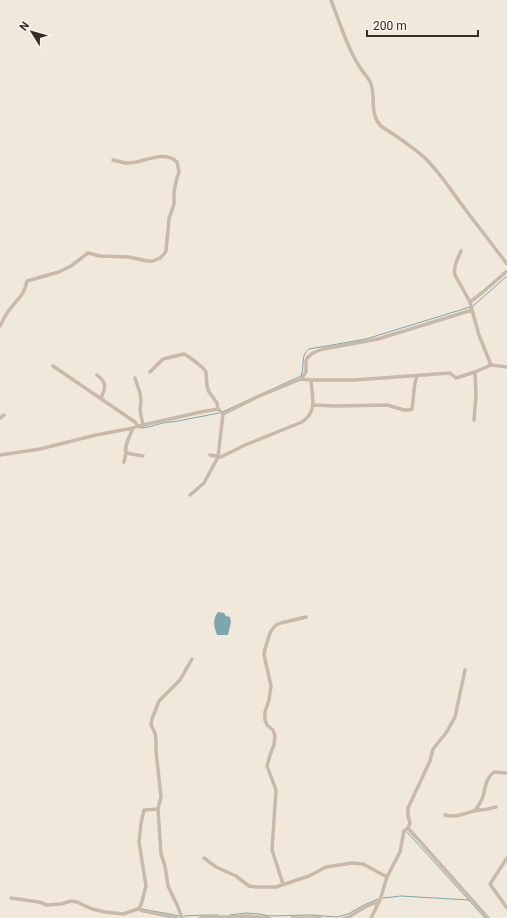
<svg xmlns="http://www.w3.org/2000/svg" width="507" height="918" font-family="Roboto,sans-serif">
<rect width="100%" height="100%" fill="#f1e8dc"/>
<path fill="#7ca7ac" d="M218 612 224 613 226 616 230 617 231 622 228 635H217C214 626 212 620 218 612Z"/>
<g fill="none" stroke-linecap="round" stroke-linejoin="round">
<path stroke="#7ca7ac" stroke-width="1" d="M473 306 507 276
M222 412 301 376C305 367 300 355 309 349L366 339 470 307
M139 428 148 427 163 423 178 421 219 413
M407 832 485 918
M383 898 401 896 469 900
M142 909 180 916
M230 915 246 913 259 914 269 916 311 915 337 917 348 914 364 905 378 899
M184 916 205 915H218"/>
<path stroke="#c8b9a8" stroke-width="3.5" d="M331 0C337 16 343 34 350 49 353 56 357 63 361 69 364 74 369 78 371 84 376 99 369 113 381 126 396 136 412 146 426 159 440 173 450 189 462 205 477 225 492 244 507 264
M461 251C458 259 453 266 455 275L470 302
M472 310 479 335 491 365
M0 326C3 320 6 314 10 309 18 298 24 296 27 281L59 272 71 266 88 253 100 256 129 257 147 261H153L160 258 164 254 166 251 169 219 174 204V191L177 178 179 172 177 162C163 149 144 163 128 163 123 163 118 161 113 160
M53 366 135 422 138 426
M150 372 163 359 184 354 189 357 197 363 204 369 206 372 207 386 209 392 217 403 218 409 223 414
M97 375C107 383 106 387 101 398
M301 379 306 372V361L308 357 313 353 323 349 378 339 472 310 470 302 483 292 507 271
M314 405 336 406 387 405 404 410H408L412 409C414 398 413 386 417 376
M223 414 257 397 301 379 311 380H355L450 373 456 378 475 372 491 365 507 367
M0 418 4 415
M474 420 476 395 475 372
M143 425 201 412 218 409
M133 428C130 436 124 445 126 453L143 456
M0 455 40 449 96 435 133 428 138 426 143 425 140 410 141 400 140 393 135 378
M210 455 221 457 245 445 302 422C318 411 312 397 311 380
M124 462 126 453
M190 495 204 483 218 457 223 414
M475 810C478 807 480 803 482 799 486 789 484 780 494 772L507 773
M445 815C455 818 463 814 474 811 477 810 476 811 480 810 486 810 491 808 496 807
M408 828 488 918
M204 858 216 867 236 876 249 886 256 887H276L309 876 326 867 352 863 363 864 387 877
M507 858 490 884 507 908
M283 884 272 850 276 790 267 766 270 755 274 745 275 736 273 730 267 725 265 720V712L269 700 271 686 264 655 265 649 269 636 271 631 276 625 281 623 306 617
M11 898 39 902 47 905 61 904 71 901 77 902 92 909 105 912 123 914 138 909 141 905 146 886 139 842 141 823 144 810 158 809
M138 909 144 911 177 918
M182 918 178 907 168 886 165 866 161 854 158 809 161 797 156 751V740L155 733 151 725 152 719 159 701 180 680 192 659
M200 918 212 917H228L247 916 269 918
M292 918H320
M344 918H347L365 907 379 901
M371 918 380 900 387 877 400 852 404 831 408 828 410 823 408 816V808L430 761 433 749 446 733 455 717 465 670"/>
</g>
<g transform="translate(32 32) rotate(307)" stroke="#f8f2e8" stroke-width="3" paint-order="stroke">
<path d="M0-3L7 15L0 10L-7 15Z" fill="#352d28"/>
<text y="-6" font-size="11" font-weight="bold" text-anchor="middle" fill="#352d28">N</text>
</g>
<path d="M367 30v6h111v-6" fill="none" stroke="#352d28" stroke-width="2"/>
<text x="373" y="30" font-size="12" fill="#352d28" stroke="#f8f2e8" stroke-width="3" paint-order="stroke">200 m</text>
</svg>
